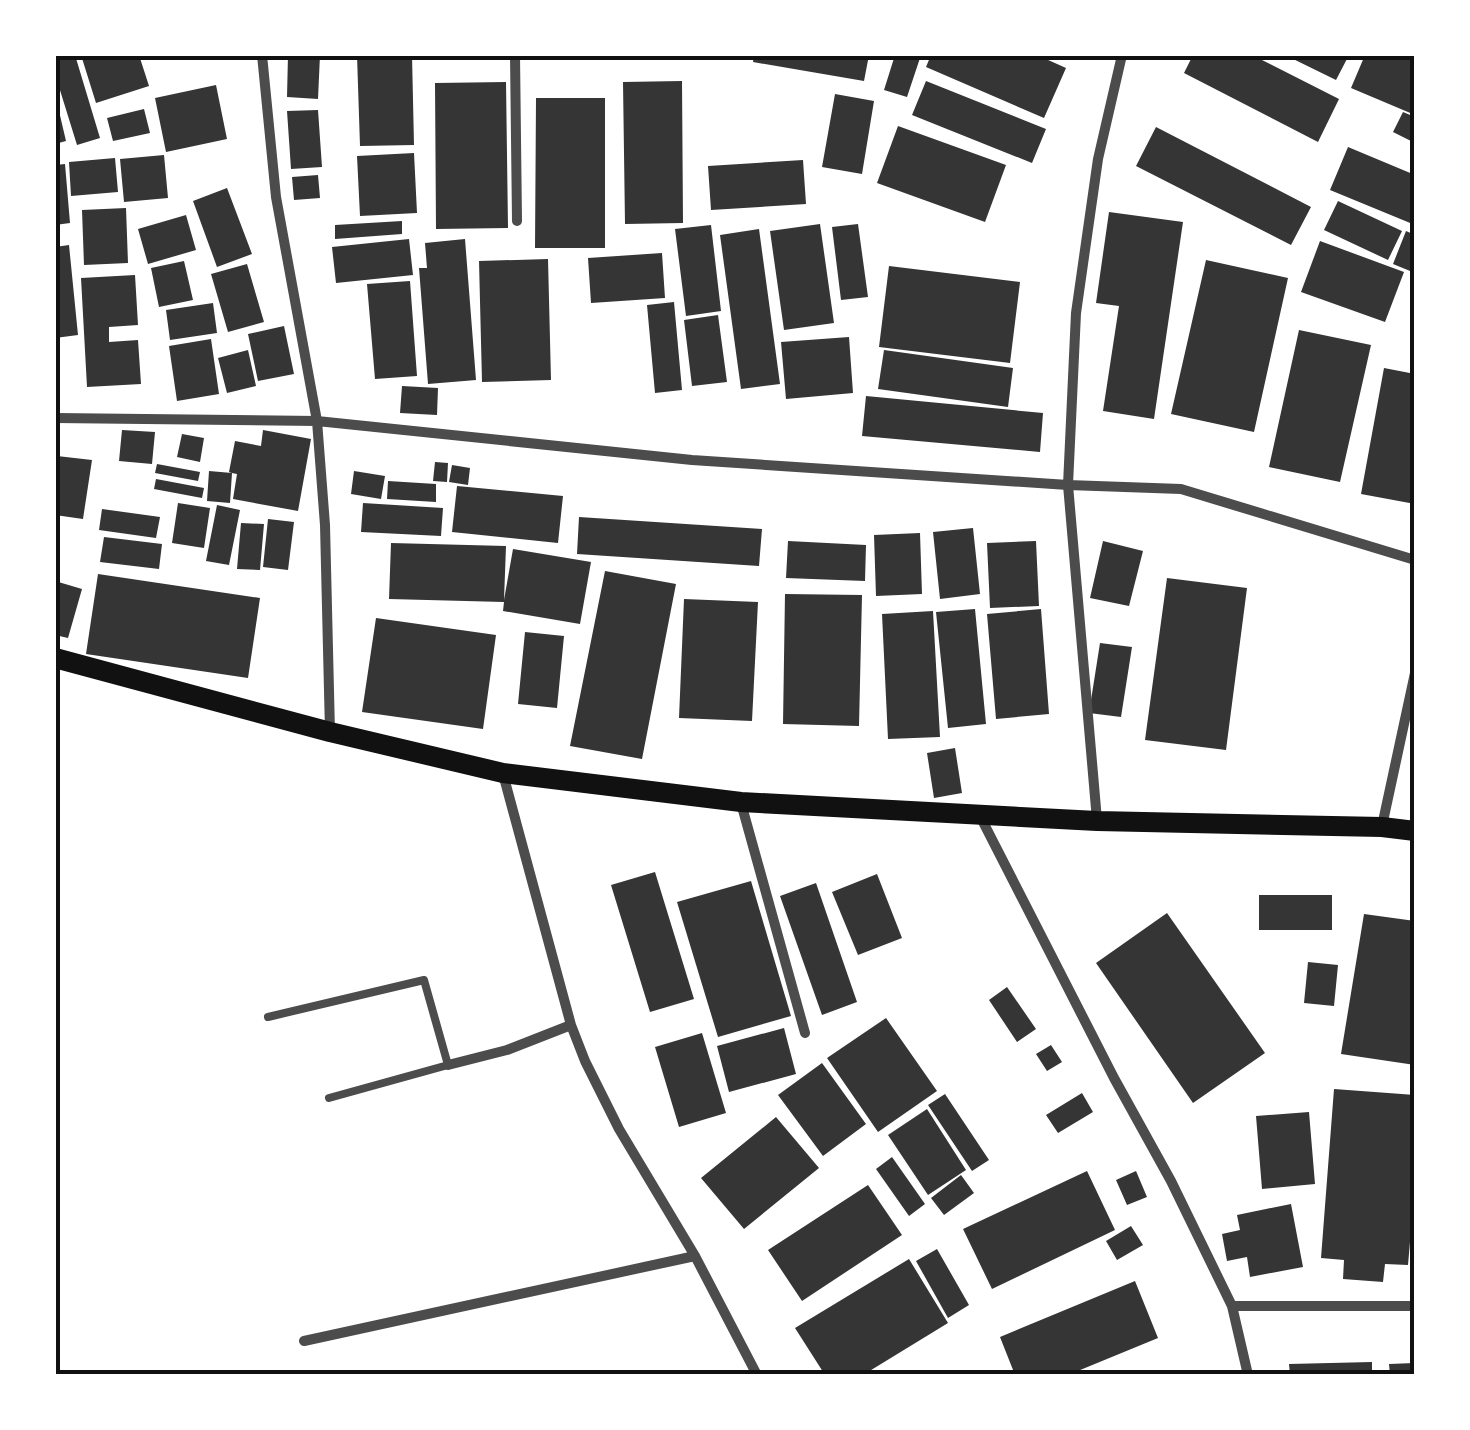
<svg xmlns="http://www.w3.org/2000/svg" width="1470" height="1430" font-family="'Roboto Condensed',sans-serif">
<rect width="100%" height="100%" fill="#fff"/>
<path fill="#353535" d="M55 55H75L100 138 77 145 55 74Z
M81 55H139L149 86 96 103Z
M288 55H320L318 99 287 97Z
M357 55H412L414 145 360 146Z
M754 55H869L864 81 753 62Z
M895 55H921L907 97 884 90Z
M931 55H1037L1066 68 1044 118 926 67Z
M1193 55H1252L1339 99 1318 142 1184 73Z
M1285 55H1349L1336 80Z
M1365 55H1415V115L1351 88Z
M682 81 683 223 625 224 623 82Z
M926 81 1046 129 1032 163 912 115Z
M506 82 508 228 436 229 435 83Z
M216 85 227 139 166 152 155 98Z
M55 94 66 141 55 144Z
M835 94 874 101 862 174 822 167Z
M536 98H605V248H535Z
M144 109 150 133 113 141 107 118Z
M318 110 322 167 291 169 287 111Z
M1403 112 1415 117V143L1393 132Z
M898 126 1006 165 985 222 877 183Z
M1156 127 1311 207 1291 245 1136 166Z
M1348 147 1415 175V225L1330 190Z
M414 153 417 213 360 216 357 156Z
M164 155 168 198 124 202 120 159Z
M115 158 118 192 71 196 69 162Z
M803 160 806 204 711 210 708 166Z
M65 164 70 223 55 225V165Z
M318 175 320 198 294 200 292 177Z
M227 188 252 254 217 267 193 201Z
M1338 201 1402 231 1388 260 1324 230Z
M126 208 128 263 84 265 82 210Z
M1109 212 1183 222 1154 419 1103 411 1119 306 1096 303Z
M186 215 196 250 148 264 138 229Z
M402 221V234L335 239V225Z
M820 224 834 323 784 330 770 231Z
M858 224 868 297 841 300 832 227Z
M711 225 721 311 686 316 675 229Z
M759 229 780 384 741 389 720 235Z
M1406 231 1415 235V273L1393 264Z
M409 239 413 275 336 283 332 247Z
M465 239 476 380 428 384 419 268H427L425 243Z
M1320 241 1404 272 1385 322 1301 292Z
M69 245 78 335 55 338V247Z
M662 253 665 298 591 303 588 258Z
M548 259 551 380 482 382 479 261Z
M1206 260 1288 278 1254 432 1171 414Z
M184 261 193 300 159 307 151 268Z
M247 264 264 322 228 332 211 274Z
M889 266 1020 282 1010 363 879 347Z
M135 275 138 325 109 327V342L138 340 141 384 87 387 81 278Z
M410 281 417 376 375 379 367 284Z
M674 302 682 390 655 393 647 305Z
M213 303 217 333 170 340 166 310Z
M718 315 727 382 692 386 684 320Z
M284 326 294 374 258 381 248 334Z
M1299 330 1371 345 1340 482 1269 467Z
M849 337 853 393 786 399 781 342Z
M211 339 219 394 177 401 169 346Z
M248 350 256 386 227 393 218 358Z
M884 350 1013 368 1008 407 878 389Z
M1384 368 1415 374V504L1361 494Z
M402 386 438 388 437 415 400 413Z
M866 396 1043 413 1040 452 862 436Z
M122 430 155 432 152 464 119 461Z
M263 430 311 439 298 511 233 499 237 474 232 473 230 503 207 501 209 471 232 473 229 472 235 441 261 446Z
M182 434 204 438 200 462 177 457Z
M57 456 92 460 83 519 55 515Z
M435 462 448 463 447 482 433 481Z
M157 464 200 472 198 481 155 473Z
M452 465 470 468 468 485 449 482Z
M354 471 385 476 381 499 351 494Z
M156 479 204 488 202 498 154 489Z
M388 481 436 484V502L387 499Z
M457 486 563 496 558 543 452 532Z
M178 503 210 508 204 548 172 543Z
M363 503 443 508 441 536 361 532Z
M217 505 240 510 229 565 206 561Z
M102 509 160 517 156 538 99 530Z
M579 517 762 529 759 566 577 554Z
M268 519 294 522 288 570 263 567Z
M241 523 264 524 260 570 237 569Z
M973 528 980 594 940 599 933 532Z
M920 533 922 594 876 596 874 535Z
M104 537 162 544 159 569 100 562Z
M788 541 866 545 865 581 786 578Z
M1036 541 1039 606 990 608 987 543Z
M1103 541 1143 551 1129 606 1090 598Z
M391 543 506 546 504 600 513 549 591 562 580 624 503 611 504 602 389 599Z
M605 571 676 584 642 759 570 746Z
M98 574 260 598 248 678 86 654Z
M1167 578 1247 588 1226 750 1145 740Z
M55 581 82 589 68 638 55 635Z
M785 594 862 595 859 726 783 724Z
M684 599 758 602 752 721 679 718Z
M975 609 986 724 948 728 936 612Z
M1041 609 1049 714 996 719 987 614Z
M933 611 940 737 888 739 882 614Z
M376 618 496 635 483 729 362 712Z
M525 632 564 636 557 708 518 704Z
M1100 643 1132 647 1121 717 1089 713Z
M955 748 962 793 934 798 927 753Z
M655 872 694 999 650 1012 611 885Z
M877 874 902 938 858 955 832 892Z
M751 881 791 1016 718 1037 677 902Z
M816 883 857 1002 822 1015 780 896Z
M1259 895H1332V930H1259Z
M1167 913 1265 1053 1193 1103 1096 963Z
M1364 914 1415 921V1065L1341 1054Z
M1308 962 1338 965 1334 1006 1304 1003Z
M1007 987 1036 1029 1017 1042 989 1000Z
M886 1018 937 1091 878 1132 827 1058Z
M784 1028 796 1074 729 1092 717 1046Z
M702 1033 726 1113 679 1127 655 1047Z
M1051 1045 1062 1062 1047 1071 1036 1054Z
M822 1063 866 1124 823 1156 778 1095Z
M1334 1089 1415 1095V1184L1408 1265 1385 1264 1383 1282 1343 1279 1344 1260 1321 1258Z
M1082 1093 1093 1112 1058 1133 1046 1115Z
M945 1094 989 1160 972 1171 928 1105Z
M927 1109 966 1170 928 1195 888 1135Z
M1309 1112 1315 1184 1262 1189 1256 1116Z
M776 1117 819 1168 744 1229 701 1178Z
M892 1157 925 1204 909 1216 876 1169Z
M1087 1171 1115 1230 992 1289 963 1229Z
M1136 1171 1147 1197 1127 1205 1116 1180Z
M961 1175 974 1193 944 1215 931 1198Z
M868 1185 902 1235 802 1301 768 1250Z
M1291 1204 1303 1267 1250 1277 1247 1257 1227 1261 1222 1234 1240 1230 1237 1215Z
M1131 1226 1143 1245 1117 1260 1106 1241Z
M937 1249 969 1305 948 1318 916 1261Z
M909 1259 948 1323 863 1375H825L795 1328Z
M1135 1281 1158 1338 1068 1375H1015L1000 1337Z
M1372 1362V1375H1290L1289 1364Z
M1415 1363V1375H1390L1389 1364Z"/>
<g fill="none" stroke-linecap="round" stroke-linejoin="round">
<path stroke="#4c4c4c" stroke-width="8" d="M268 1017 424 980 448 1065 329 1098"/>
<path stroke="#4c4c4c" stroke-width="10" d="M262 55 276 197 317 421 325 525 330 732
M515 55 517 221
M55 418 317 421 692 460 1068 485 1181 489 1415 560
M503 774 571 1025 585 1061 619 1129 695 1256 757 1375
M741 803 805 1033
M980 816 1114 1078 1171 1181 1232 1306 1248 1375
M1097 820 1068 485 1076 313 1098 159 1122 55
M1382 826 1415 673
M448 1065 507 1050 571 1025
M1232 1306H1415
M304 1341 695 1256"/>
<path stroke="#111" stroke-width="20" d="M55 658 330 732 503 773 741 802 1097 821 1382 827 1415 831"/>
</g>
<rect width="1470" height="1430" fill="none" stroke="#ffffff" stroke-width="115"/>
<rect x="58" y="58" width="1354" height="1314" fill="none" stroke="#111" stroke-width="4"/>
</svg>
